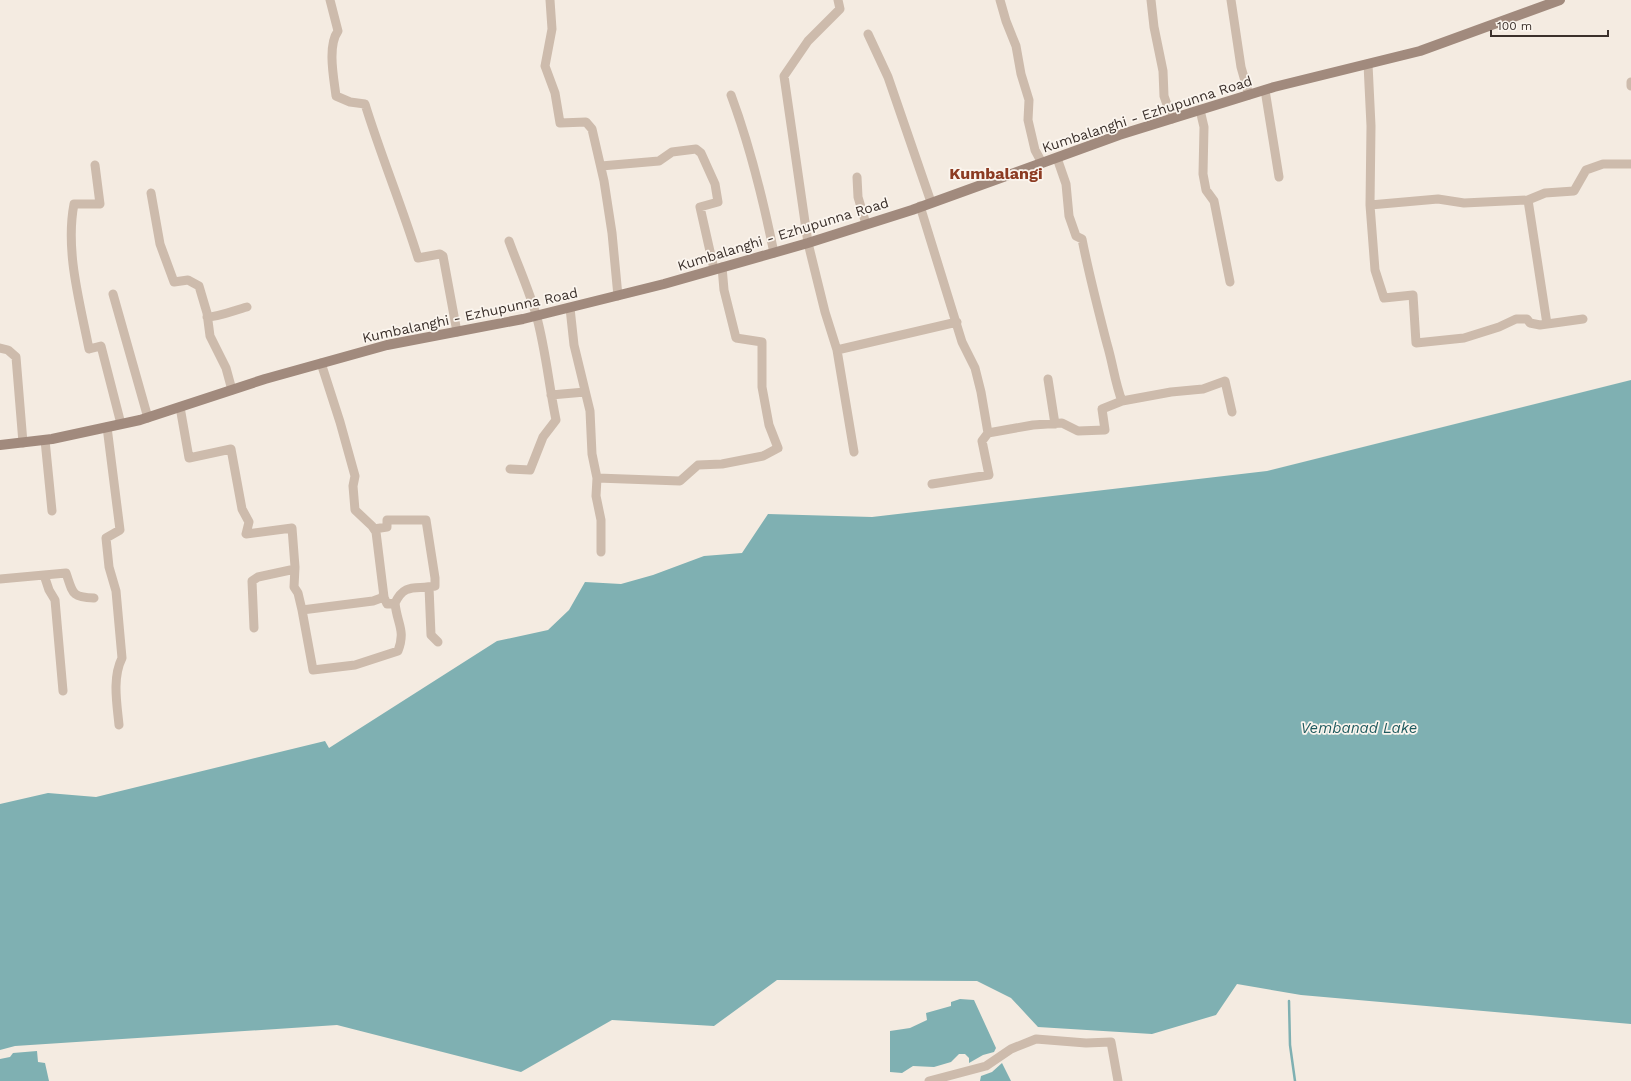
<svg xmlns="http://www.w3.org/2000/svg" width="1631" height="1081" font-family="'Work Sans',sans-serif">
<rect width="100%" height="100%" fill="#f4ebe1"/>
<path fill="#7fb0b2" d="M1631 380V1024L1301 995 1237 984 1216 1015 1152 1034 1038 1027 1011 998 977 981 777 980 714 1026 612 1020 521 1072 337 1025 15 1046 0 1050V804L48 793 96 797 325 741 329 748 497 641 548 630 569 610 585 582 621 584 653 575 704 556 742 553 768 514 872 517 1267 471Z
M960 999 974 1000 996 1048 994 1052 983 1055 969 1063V1058L965 1054H959L951 1062 934 1067 913 1066 902 1073 890 1072V1031L910 1028 927 1020 926 1013 951 1006V1002Z
M37 1051 38 1062 45 1063 49 1081H0V1059L10 1057 13 1053Z
M1002 1063 1011 1081H980L981 1076 992 1072Z"/>
<g fill="none" stroke-linecap="round" stroke-linejoin="round">
<path stroke="#7fb0b2" stroke-width="2.5" d="M1289 1001 1290 1045 1295 1081"/>
<path stroke="#cdbbac" stroke-width="9" d="M330 0 338 31C327 46 334 79 336 96L350 102 365 104C381 156 402 206 418 258L440 254 443 256 457 332
M550 0 552 29 545 66 555 93 560 123 586 122 592 129 604 181 612 233 618 296
M838 0 840 9 808 41 784 76 808 243 825 312 837 350 854 452
M1000 0 1006 21 1016 46 1021 74 1029 100 1028 120 1035 150 1042 163
M1151 0 1154 27 1163 71 1164 96 1172 119
M1231 0 1241 67 1249 95
M868 34 888 77 931 202
M1368 64 1371 126 1370 205 1438 199 1464 203 1528 200 1545 193 1574 191 1586 170 1603 164H1631
M1631 82V86
M1265 90 1279 177
M731 95C750 146 763 199 774 253
M1200 110 1204 127 1203 174 1206 190 1214 201 1230 282
M95 165 100 204H74C65 251 80 303 89 349L101 346 121 424
M601 166 659 161 672 152 696 149 701 153 715 184 718 202 700 207 714 269
M857 177 858 197 866 224
M151 193 160 244 174 282 188 280 199 286 207 313 210 336 226 368 232 390
M1528 200 1547 324
M1370 205 1375 270 1384 298 1413 295 1416 343 1464 338 1499 327 1516 319H1527L1530 323 1540 325 1583 319
M920 206 962 342 975 368 981 392 988 433 1033 425 1062 423 1078 431 1105 430 1102 409 1122 401C1115 383 1113 364 1107 344 1098 309 1089 275 1082 239L1076 236 1069 216 1066 184 1057 158
M509 241C518 266 530 292 537 318 546 352 549 386 556 420L543 437 530 470 510 469
M113 294 148 418
M570 308 574 345 590 411 592 454 597 478 680 481 698 465 722 464 763 456 778 448 769 425 762 387V342L736 338 724 290 722 267
M207 317C219 317 235 310 247 307
M0 348 8 350 16 357 23 443
M837 350 957 322
M1048 379 1055 424
M551 395 585 392
M1122 401 1171 392 1203 389 1225 381 1232 412
M180 407 189 458 231 449 242 509 249 522 246 534 292 528 295 567 294 587 298 593 302 610 373 601 384 597 376 532 372 526 355 510 353 486 355 476 340 422 321 363
M107 427 120 530 106 538 109 567 116 591 122 658C112 678 117 704 119 725
M45 440 52 511
M597 478 596 496 601 520V552
M932 484 989 475 982 441 988 433
M374 529 387 527V520H426L435 578V586C416 590 405 582 395 603L387 604 383 595
M44 575 49 590 55 600 63 691
M0 579 66 573C73 593 71 597 94 598
M429 587 431 635 438 642
M302 610 313 670 355 665 398 651C406 630 397 624 395 603
M254 628 252 581 258 577 295 569
M929 1081 986 1066 1011 1049 1036 1039 1086 1043 1111 1042 1118 1081"/>
<path stroke="#a18a7d" stroke-width="10" d="M0 445 52 439 140 420 265 379 387 345 523 319 664 284 808 243 912 210 1119 135 1274 87 1420 51 1560 0"/>
</g>
<g text-anchor="middle" dominant-baseline="central" stroke-width="3.5" stroke-linejoin="round" paint-order="stroke">
<g font-size="14" fill="#3b302b" stroke="#fbf5ee">
<text transform="translate(1147 114) rotate(-18)">Kumbalanghi - Ezhupunna Road</text>
<text transform="translate(783 234) rotate(-17)">Kumbalanghi - Ezhupunna Road</text>
<text transform="translate(470 315) rotate(-12)">Kumbalanghi - Ezhupunna Road</text>
</g>
<g font-size="15" font-style="italic" fill="#1f5a5e" stroke="#fbf5ee">
<text x="1359" y="728">Vembanad Lake</text>
</g>
<g font-size="16" font-weight="bold" fill="#8c3b22" stroke="#fbf5ee">
<text x="996" y="173">Kumbalangi</text>
</g>
</g>
<path d="M1491 30v6h117v-6" fill="none" stroke="#3b302b" stroke-width="2"/>
<text x="1497" y="30" font-size="12" fill="#3b302b" stroke="#fbf5ee" stroke-width="3" paint-order="stroke">100 m</text>
</svg>
